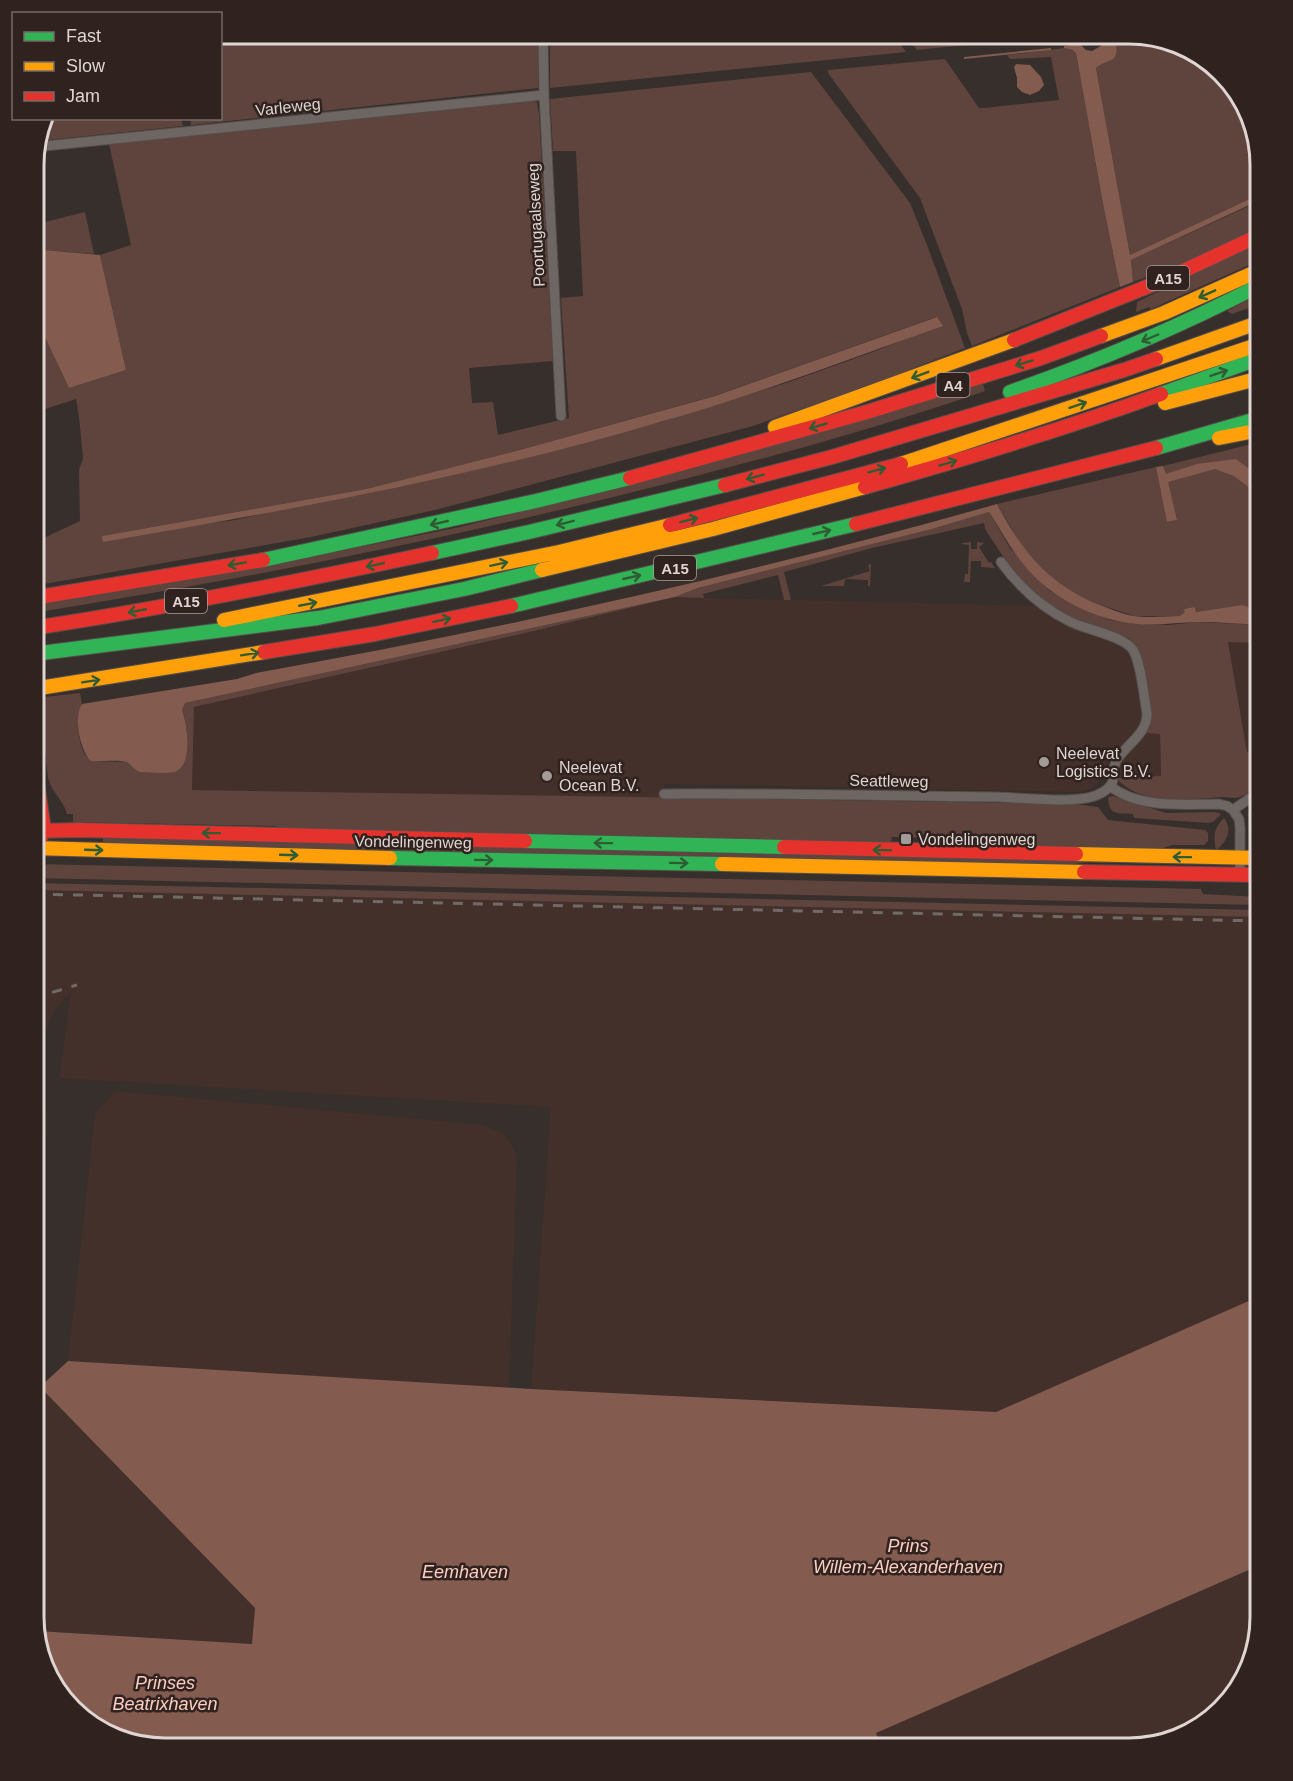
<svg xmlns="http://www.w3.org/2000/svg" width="1293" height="1781" font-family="Helvetica,sans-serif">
<rect width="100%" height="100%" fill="#372f2c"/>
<path fill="#43302a" d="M675 597 1037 606 1068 626 1122 644 1127 648 1133 658 1142 721 1139 728 1106 765 1097 784 1091 789 1082 792 665 784 664 798 192 790 194 707 521 634Z
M1228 641 1260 643V751L1247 752Z
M1146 733H1160L1161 776 1119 778 1118 764Z
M33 884 1260 911V1296L996 1412 531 1389 551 1107 59 1078 71 992 54 1011 33 1063Z
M115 1091 483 1125 505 1134 517 1155 509 1388 68 1361 95 1114Z
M33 1110 46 1111 40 1256 33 1301Z
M40 1387 255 1608 253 1644 37 1631 33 1617V1389Z
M1260 1565V1617L1242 1683 1195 1730 1129 1748H882L875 1733Z"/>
<path fill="#5e443c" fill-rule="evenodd" d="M221 33H538V88L191 125 190 119 220 118Z
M550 33H892L906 52 550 88Z
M904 33H1083L917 50Z
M1151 37 1195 51 1242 98 1260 164V194L1130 255 1096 68C1111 57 1119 64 1116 41Z
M1064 48 1073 50 1076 53 1103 204 1120 287 972 346 967 333 962 309 920 198 828 73V70L945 59 979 108H984L1059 100 1051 57 1010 59 1007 55Z
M811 72 910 203 927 245 965 348 880 381 753 426 435 510 311 537 33 586V543L80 521 79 470 83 458 79 417 76 399 33 413V323L43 333 69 388 126 370 100 255 131 245 109 144 534 101 537 103 539 114 553 361 469 368 472 403 493 402 498 435 569 418 561 298 583 296 576 151H553L550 99ZM936 317 898 342 878 350 789 382 661 422 235 520 102 536 366 489 516 451 714 396Z
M43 119H181L183 126 37 141Z
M1260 201V229L1222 248 1133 282 1131 260Z
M85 212 94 254 33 249V225Z
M1260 242V260L1151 309 1149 307 1136 312 1137 302Z
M1260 293V304L1232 314 1227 311Z
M983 384 985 391C881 427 775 456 669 483 459 537 247 579 33 613V606L242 571 460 527 688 470Z
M1260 442V610L1242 605 1196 612 1195 607 1180 616H1134L1095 603 1074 593 1054 580 1025 551 997 504 1156 467 1168 522 1177 520 1163 466Z
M989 512 1010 548 1049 590 1072 604 1110 620 1135 624 1168 625 1197 622 1260 625V643L1228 642 1247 752 1260 751V784C1254 789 1247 794 1240 797 1234 799 1228 797 1222 797 1189 799 1145 806 1119 781V778L1161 776 1160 734 1146 733 1150 728 1152 717 1141 660 1136 645 1129 638 1099 628 1072 617 1045 601 1030 590 1002 555 985 529 984 523 872 548 784 572 791 600H784L778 575 703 594 704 598 675 597 521 634 194 707 192 790 1075 804 1098 807 1108 820 1205 830 1208 833V841L1204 845H1172L1154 851 962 846 930 841V838L892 837 891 842 869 844 300 831 273 826 73 822V814H67C64 801 52 793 48 778L40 713 35 698 80 693 82 704C75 712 79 739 82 749 84 754 87 757 91 761L125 762 130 764 185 759C187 742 188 726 182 710L185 703 675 597 698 588 932 529Z
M971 542V549H977V542L984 543 979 547 989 563 991 562 995 568 981 567V561H971L970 582H964L965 574H968L969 545 962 544V543Z
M871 564 870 586H868V580L845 579 844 586H821L870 571 868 565Z
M1113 796 1166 813 1215 812 1221 814 1213 822 1209 823 1134 818 1133 814C1117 813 1109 816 1108 797Z
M1260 797V846L1251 839 1249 834 1248 813 1252 804Z
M1224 818C1233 830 1227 842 1216 850 1213 836 1214 828 1224 818Z
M103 837 1169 862V864L1089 862 1058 866 103 844Z
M33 864 1201 889 1203 894 1260 897V905L33 878Z
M33 883 1260 910V917L33 890Z"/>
<path fill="#835b4f" d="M1109 41H1116C1119 65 1111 57 1096 68L1130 255 1260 194V201H1258L1131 260 1133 282 1120 287 1103 204 1076 53 1073 50 1064 48V46L1080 44 1086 50 1092 51Z
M1051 48V50L964 59V57Z
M1016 64 1030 65 1041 77 1044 85 1039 91 1030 95 1022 92 1017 87V78L1014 67Z
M33 249 100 255 126 370 69 388 43 333 33 323Z
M937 317 943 326C849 359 756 395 660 422 478 476 290 510 103 542L102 536 366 489 516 451 715 396Z
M1236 459 1260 477V493L1255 492 1234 476 1215 469 1168 482 1177 520 1167 522 1156 467 1163 466 1166 474 1197 464Z
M997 504C1024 555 1052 588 1108 608 1116 611 1125 615 1134 616 1149 618 1165 616 1180 616L1185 612 1184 609 1195 607 1196 612 1242 605 1260 610V625C1240 624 1220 622 1200 622 1179 622 1158 626 1136 624 1100 621 1058 601 1034 576 1014 556 1004 535 989 512L932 529 698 588 675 597 185 703 182 710C187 723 194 767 174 772 164 774 151 772 140 772 134 770 133 766 128 763 121 759 101 762 91 761 80 752 73 715 82 704L237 679 256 673C506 628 753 573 997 504Z
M1260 1296V1565L876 1733 882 1748H156L98 1730 51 1683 37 1631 252 1644 255 1608 40 1387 68 1361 531 1389 996 1412Z"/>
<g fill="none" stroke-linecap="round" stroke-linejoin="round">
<defs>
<path id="street" d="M543 33 544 95 561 416
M35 147 544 95
M33 545 36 557
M1110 786C1139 809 1184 804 1219 804L1227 806 1233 810 1260 791
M664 794C775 793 886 796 998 797 1022 798 1077 804 1097 795 1123 784 1108 771 1118 758 1129 743 1147 733 1147 714 1144 698 1141 662 1133 650 1124 636 1087 630 1071 622 1042 608 1020 588 1001 562
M1233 810 1239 819 1240 827V875"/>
<path id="fast" d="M1010 392C1096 362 1179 327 1260 285
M1161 394 1260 358
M1156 448 1260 418
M432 553 529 532 725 485
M263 560 536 501 630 478
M511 606 856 524
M33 654 318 618 464 589 542 570
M525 841 784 847
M390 858 722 864"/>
<path id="slow" d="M1101 336 1164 313 1260 270
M1156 359 1260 322
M1165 403 1260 378
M775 427 1014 340
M1219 438 1260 430
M901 464 1260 344
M542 570 713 529 865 487
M224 620 559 552 670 525
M33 689 264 652
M33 848 390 858
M1076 854 1260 858
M722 864 1084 872"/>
<path id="jam" d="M1014 340 1164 280 1260 235
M630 478 867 412 1041 358 1101 336
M725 485 832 457 1124 370 1156 359
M865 487C965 459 1064 429 1161 394
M856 524 1156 448
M670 525 901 464
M33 598 263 560
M33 628C167 608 300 581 432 553
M264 652 375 634 511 606
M33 755 44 830 40 838
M33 831 80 830 525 841
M784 847 1076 854
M1084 872 1260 875"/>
</defs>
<use href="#street" stroke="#544d4b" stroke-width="11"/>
<use href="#fast" stroke="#544d4b" stroke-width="16"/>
<use href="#slow" stroke="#544d4b" stroke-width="16"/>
<use href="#jam" stroke="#544d4b" stroke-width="16"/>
<use href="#street" stroke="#6d6663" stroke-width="9"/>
<use href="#fast" stroke="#30b455" stroke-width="14"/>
<use href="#slow" stroke="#ff9f0a" stroke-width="14"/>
<use href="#jam" stroke="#e5322d" stroke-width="14"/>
<path stroke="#726a68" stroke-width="3" stroke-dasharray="10 10" stroke-linecap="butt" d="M33 894 1260 921
M33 998 77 985"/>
</g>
<defs><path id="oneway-shaft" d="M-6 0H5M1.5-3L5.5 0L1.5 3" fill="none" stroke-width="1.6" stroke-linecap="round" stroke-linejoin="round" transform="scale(1.5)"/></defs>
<g stroke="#305c34">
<use href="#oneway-shaft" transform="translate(1207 294) rotate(156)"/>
<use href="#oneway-shaft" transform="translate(1150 338) rotate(157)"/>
<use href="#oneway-shaft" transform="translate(1024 363) rotate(163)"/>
<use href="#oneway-shaft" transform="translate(1219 373) rotate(-19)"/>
<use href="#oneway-shaft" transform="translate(920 375) rotate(159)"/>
<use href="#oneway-shaft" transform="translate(1078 405) rotate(-18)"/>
<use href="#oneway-shaft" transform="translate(818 426) rotate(164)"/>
<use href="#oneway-shaft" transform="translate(948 463) rotate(-17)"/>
<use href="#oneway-shaft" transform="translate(877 470) rotate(-15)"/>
<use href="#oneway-shaft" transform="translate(755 477) rotate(165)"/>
<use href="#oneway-shaft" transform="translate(689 520) rotate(-14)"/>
<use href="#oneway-shaft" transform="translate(439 523) rotate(167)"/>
<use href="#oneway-shaft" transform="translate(565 523) rotate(166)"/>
<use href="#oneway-shaft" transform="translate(822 532) rotate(-13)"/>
<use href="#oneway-shaft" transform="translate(237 564) rotate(170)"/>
<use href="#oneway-shaft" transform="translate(499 564) rotate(-12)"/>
<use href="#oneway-shaft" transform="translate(375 565) rotate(168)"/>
<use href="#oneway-shaft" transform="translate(632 577) rotate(-13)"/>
<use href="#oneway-shaft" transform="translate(308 604) rotate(-11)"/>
<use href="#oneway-shaft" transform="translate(137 611) rotate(169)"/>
<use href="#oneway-shaft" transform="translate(442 620) rotate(-12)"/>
<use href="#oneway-shaft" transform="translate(250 654) rotate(-9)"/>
<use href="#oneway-shaft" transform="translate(91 681) rotate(-9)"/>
<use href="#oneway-shaft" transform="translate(211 833) rotate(-179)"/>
<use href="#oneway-shaft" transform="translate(603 843) rotate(-179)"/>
<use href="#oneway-shaft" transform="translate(94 850) rotate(2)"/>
<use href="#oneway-shaft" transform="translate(882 850) rotate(-179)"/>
<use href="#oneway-shaft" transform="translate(289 855) rotate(2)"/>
<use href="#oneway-shaft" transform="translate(1182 857) rotate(-179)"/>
<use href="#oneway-shaft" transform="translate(484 860) rotate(1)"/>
<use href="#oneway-shaft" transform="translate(679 863) rotate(1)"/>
</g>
<g fill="#a49b98" stroke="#30221e" stroke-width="2">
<circle cx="1044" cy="762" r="6"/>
<circle cx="547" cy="776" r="6"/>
<rect x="900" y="833" width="12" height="12" rx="3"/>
</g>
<g text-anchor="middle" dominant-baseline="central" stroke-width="5" stroke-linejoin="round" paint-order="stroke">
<g fill="#30221e" stroke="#aa9f9c" stroke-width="1.5">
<rect x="1147" y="266" width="42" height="24" rx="4.5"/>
<rect x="936.5" y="373" width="33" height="24" rx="4.5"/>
<rect x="654" y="556" width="42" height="24" rx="4.5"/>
<rect x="165" y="589" width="42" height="24" rx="4.5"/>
</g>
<g font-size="15" font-weight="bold" fill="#dfd5d2">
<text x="1168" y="278">A15</text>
<text x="953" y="385">A4</text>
<text x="675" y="568">A15</text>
<text x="186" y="601">A15</text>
</g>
<g font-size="16" fill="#dfd5d2" stroke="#30221e">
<text transform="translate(288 107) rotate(-6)">Varleweg</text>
<text transform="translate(536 225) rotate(-93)">Poortugaalseweg</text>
<text transform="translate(889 781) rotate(1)">Seattleweg</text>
<text transform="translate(413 842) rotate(1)">Vondelingenweg</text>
</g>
<g font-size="16" fill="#dfd5d2" stroke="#30221e" text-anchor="start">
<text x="1056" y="753">Neelevat<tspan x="1056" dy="18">Logistics B.V.</tspan></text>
<text x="559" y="767">Neelevat<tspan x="559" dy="18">Ocean B.V.</tspan></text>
<text x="918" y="839">Vondelingenweg</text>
</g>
<g font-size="18" font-style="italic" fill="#fccec1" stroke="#30221e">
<text x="908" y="1546">Prins<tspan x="908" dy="21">Willem-Alexanderhaven</tspan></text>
<text x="465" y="1572">Eemhaven</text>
<text x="165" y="1683">Prinses<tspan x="165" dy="21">Beatrixhaven</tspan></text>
</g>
</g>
<path d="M0 0H1293V1781H0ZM165 44H1129A121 121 0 0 1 1250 165V1617A121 121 0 0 1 1129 1738H165A121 121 0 0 1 44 1617V165A121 121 0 0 1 165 44Z" fill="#30221e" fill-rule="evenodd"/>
<path fill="none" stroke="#dfd5d2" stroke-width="3" d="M165 44H1129A121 121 0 0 1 1250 165V1617A121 121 0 0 1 1129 1738H165A121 121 0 0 1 44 1617V165A121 121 0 0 1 165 44Z"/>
<rect x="12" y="12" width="210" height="108" fill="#30221e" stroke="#766a66" stroke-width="1.5"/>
<rect x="24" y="32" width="30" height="9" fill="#30b455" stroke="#766a66" stroke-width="1.5"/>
<text x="66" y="42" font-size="18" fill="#dfd5d2">Fast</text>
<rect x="24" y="62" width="30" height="9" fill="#ff9f0a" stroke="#766a66" stroke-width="1.5"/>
<text x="66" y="72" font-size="18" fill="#dfd5d2">Slow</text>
<rect x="24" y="92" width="30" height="9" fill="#e5322d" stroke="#766a66" stroke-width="1.5"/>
<text x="66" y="102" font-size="18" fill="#dfd5d2">Jam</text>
</svg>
